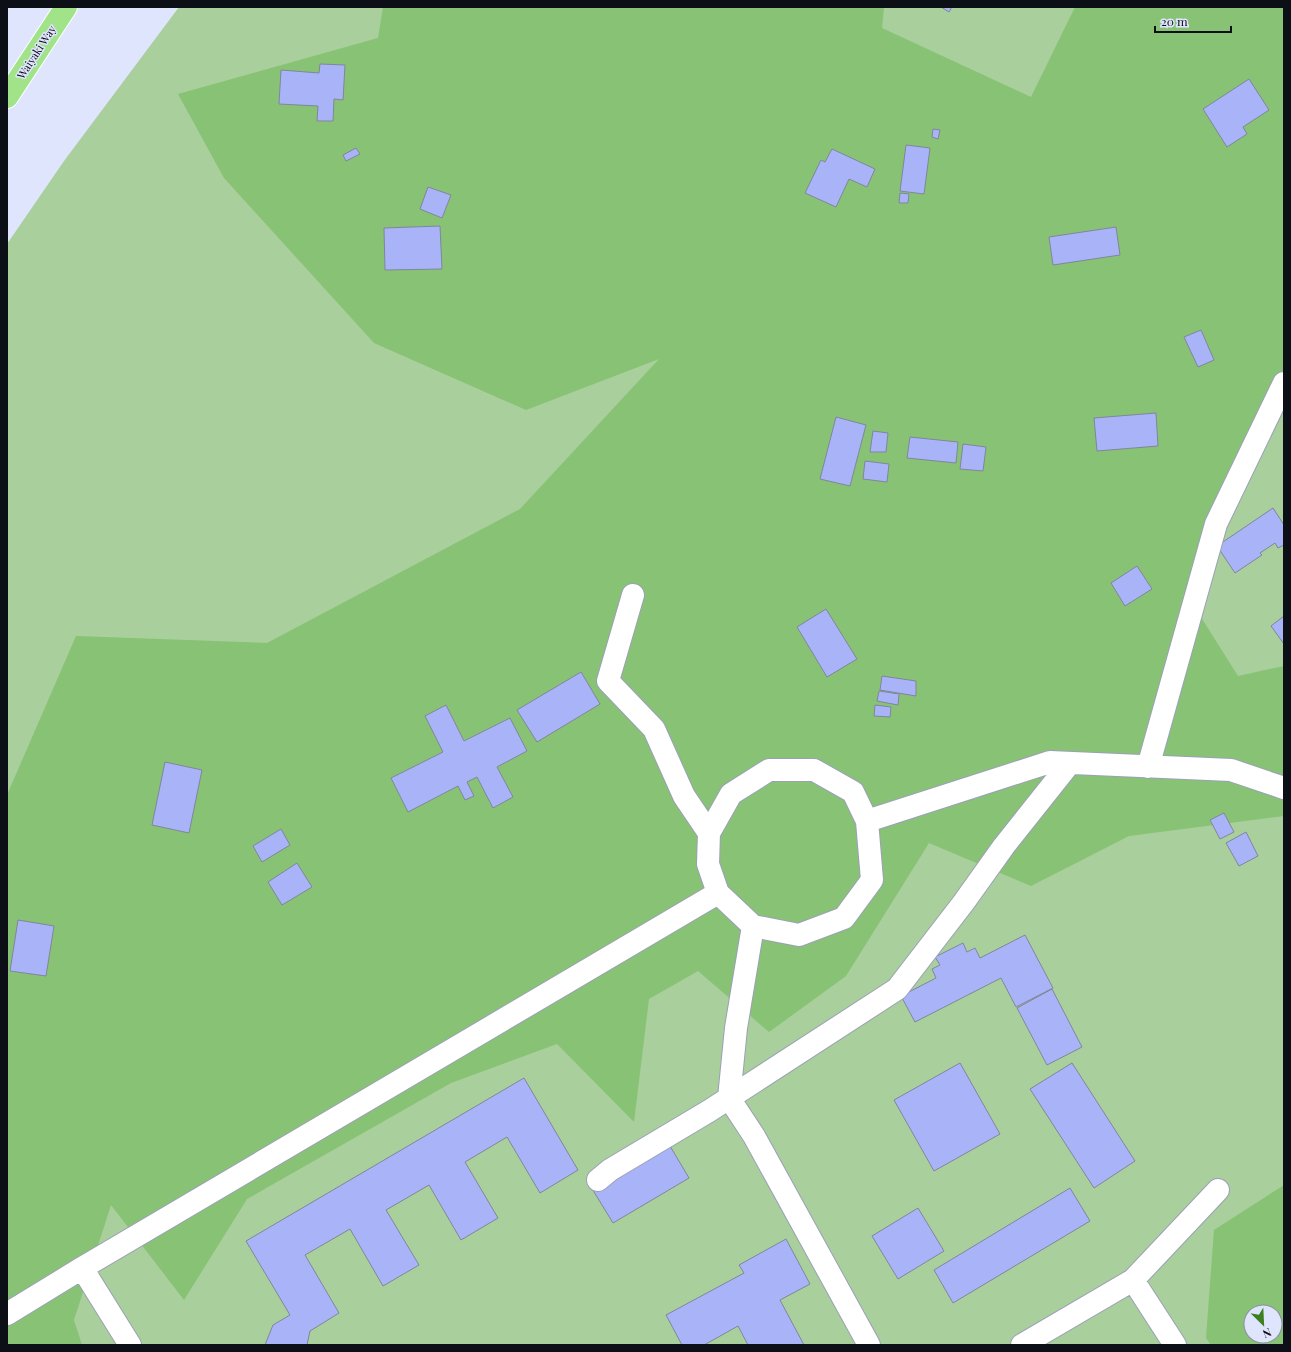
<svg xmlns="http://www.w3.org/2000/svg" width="1291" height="1352" font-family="'Playfair Display',serif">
<rect width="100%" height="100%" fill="#e0e5fe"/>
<path fill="#a8cf9c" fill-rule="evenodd" d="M179 7H1284V1345H7V244L64 161ZM1251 1312H1275V1336H1251Z"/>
<path fill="#88c275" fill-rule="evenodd" d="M383 7H884L882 28 1031 97 1075 7H1284V395L1187 595 1238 676 1284 666V816L1129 836 1031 886 929 843 846 976 769 1032 698 971 649 999 634 1122 557 1044 451 1083 247 1199 184 1300 111 1205 74 1320 82 1345H7V795L76 636 267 643 520 509 659 359 526 410 374 343 224 178 178 94 378 38Z
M1284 1185V1345H1211L1206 1338 1214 1230ZM1251 1312H1275V1336H1251Z"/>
<path fill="#a9b4f8" stroke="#81859c" d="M941 7H952L949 12Z
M320 64 345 65 343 100 334 99 333 121H317L318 106 279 104 281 70 319 73Z
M1249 79 1269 110 1243 127 1247 134 1227 147 1203 109Z
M933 129 940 130 938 139 932 137Z
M906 145 930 148 924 194 900 191Z
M356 148 360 154 346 161 343 155Z
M832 149 875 169 867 187 849 179 836 207 805 193 821 160 825 162Z
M428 187 451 195 442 218 420 209Z
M900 193 909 194 908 203H899Z
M440 226 442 269 385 270 384 228Z
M1116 227 1120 255 1053 265 1049 237Z
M1201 330 1214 360 1198 367 1184 337Z
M1156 413 1158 446 1097 451 1094 418Z
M836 417 866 425 850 486 820 479Z
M873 431 888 433 886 452H870Z
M910 437 958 442 956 463 907 458Z
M963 444 986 447 983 471 960 469Z
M865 461 889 464 887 482 863 479Z
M1273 508 1284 525V545L1278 548 1275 543 1260 553 1262 555 1235 573 1217 546Z
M1137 566 1152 589 1125 606 1111 583Z
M826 609 857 659 827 677 797 627Z
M1284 616V644L1271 626Z
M581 672 600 704 537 742 517 710Z
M882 676 916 681V696L880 690Z
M879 691 899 694 898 705 877 701Z
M446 705 464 741 510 718 527 751 497 767 513 797 493 808 477 777 467 782 474 796 465 800 458 786 408 812 391 778 443 752 425 716Z
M875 705 891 707 890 717 874 716Z
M165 762 202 770 189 833 152 825Z
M1224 813 1234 832 1220 839 1210 820Z
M281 829 290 845 262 862 253 846Z
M1246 832 1258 856 1239 866 1226 843Z
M297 863 312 887 282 905 268 882Z
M18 920 54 926 46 976 10 971Z
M1025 935 1053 988 1016 1007 1001 978 915 1022 901 996 936 978 932 969 940 965 935 957 963 943 967 952 975 948 980 958Z
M1052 989 1082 1047 1047 1065 1017 1008Z
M960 1063 1000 1134 934 1171 894 1100Z
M1072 1063 1135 1161 1094 1188 1030 1089Z
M524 1078 578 1170 540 1193 507 1137 465 1162 498 1218 461 1240 429 1185 386 1210 419 1265 383 1286 350 1229 305 1255 339 1313 310 1331 307 1345H265L273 1325 290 1315 246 1241Z
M667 1141 689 1178 613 1223 591 1187Z
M1070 1188 1090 1221 953 1303 934 1270Z
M918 1208 944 1251 898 1279 872 1236Z
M786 1239 810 1284 780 1300 804 1345H748L738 1326 704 1345H682L666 1315 744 1273 739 1265Z"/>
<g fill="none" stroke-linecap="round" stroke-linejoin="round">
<defs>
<path id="minor" d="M633 595 608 681 654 729 684 796 709 833
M1148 767 1216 524 1284 383
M769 770H814L853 792 867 821 872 880 844 918 799 935 753 926 718 893 708 864 709 833 731 794Z
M867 821 1050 762 1231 770 1284 788
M753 926 736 1028 729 1098 754 1136 869 1345
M598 1180 610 1170 709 1111 897 989 964 902 1004 846 1070 763
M82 1268 718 893
M1133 1280 1175 1345
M7 1314 82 1268 130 1345
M1022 1345 1133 1280 1218 1190"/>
<path id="highway" d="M7 97 66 7"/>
</defs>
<use href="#minor" stroke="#9ca0b7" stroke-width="24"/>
<use href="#highway" stroke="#fff" stroke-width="24"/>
<use href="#minor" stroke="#fff" stroke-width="22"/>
<use href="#highway" stroke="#a0e389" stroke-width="22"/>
</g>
<g text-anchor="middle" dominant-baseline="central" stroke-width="3" stroke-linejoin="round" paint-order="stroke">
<g font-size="11" fill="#0d0f17" stroke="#e0e5fe">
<text transform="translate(36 52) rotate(-57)">Waiyaki Way</text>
</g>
</g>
<rect width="1291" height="1352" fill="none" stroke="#0d0f17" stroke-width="16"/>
<g transform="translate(1263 1324) rotate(156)"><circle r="19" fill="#e0e5fe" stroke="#8c8fa2"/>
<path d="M0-3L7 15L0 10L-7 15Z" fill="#3d8022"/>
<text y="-6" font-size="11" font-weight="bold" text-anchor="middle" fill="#0d0f17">N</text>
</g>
<path d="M1155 26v6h76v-6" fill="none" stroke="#0d0f17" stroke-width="2"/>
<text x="1161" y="26" font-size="12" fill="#0d0f17" stroke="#e0e5fe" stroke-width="3" paint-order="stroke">20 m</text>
</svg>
